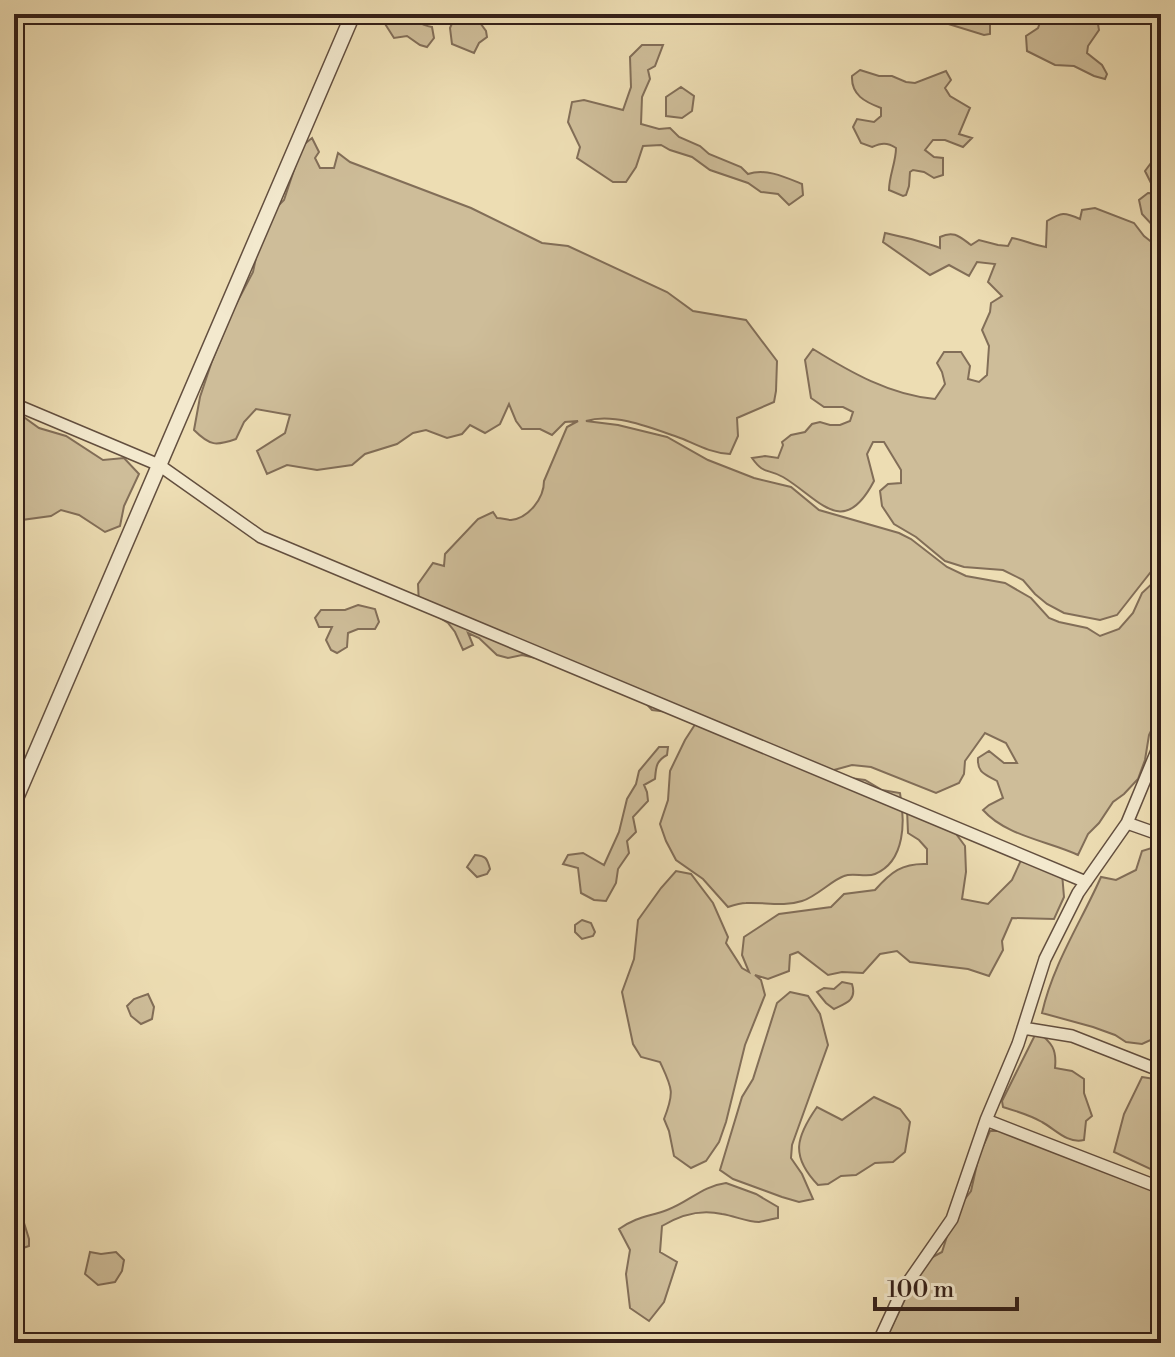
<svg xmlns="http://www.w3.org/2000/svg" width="1175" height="1357" font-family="'Libre Bodoni',serif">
<rect width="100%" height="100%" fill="#edddb3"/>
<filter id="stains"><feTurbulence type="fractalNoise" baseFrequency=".0025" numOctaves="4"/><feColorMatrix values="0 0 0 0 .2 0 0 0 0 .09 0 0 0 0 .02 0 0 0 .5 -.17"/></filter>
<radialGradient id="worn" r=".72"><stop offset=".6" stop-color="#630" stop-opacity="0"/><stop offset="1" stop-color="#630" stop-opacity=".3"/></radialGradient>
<path fill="#cebd99" stroke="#826e58" stroke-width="2" d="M385 14C392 14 400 13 406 16 418 20 418 25 432 27L434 38 427 47 420 45 407 36 394 38 380 16Z
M456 14H482L478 20 486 31 487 37 479 43 474 53 452 44 450 28Z
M916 14H975L990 22V34L984 35Z
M1043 14H1085L1097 18 1099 30 1088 46 1087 53 1102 65 1107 74 1105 79 1094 76 1074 66 1055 65 1027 51 1026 36 1038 28Z
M642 45H663L655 66 648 70 650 79 642 97 641 124 659 129 670 128 679 137 700 146 709 154 741 167 748 174C766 168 785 177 802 184L803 195 789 205 778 194 761 192 748 183 710 170 692 157 670 150 661 145 643 146 636 167 626 182H613L577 158 580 147 568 122 572 102 584 100 623 110 631 87 630 57Z
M860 70 879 76H892L906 82 915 83 946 71 951 80 945 88 950 96 970 108 959 134 972 138 963 147 945 140H933L925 150 934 157 943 158V175L934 178 924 172 913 170 910 172 909 186 906 195 903 196 889 190C889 176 896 162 896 148 887 142 881 143 872 147L861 143 853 127 857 119 874 122 881 116V108C865 102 851 95 852 76Z
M681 87 694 96 692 111 682 118 666 116V97Z
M312 138 319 152 315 158 320 168H334L338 153 350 162 471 208 542 243 568 246 667 292 693 311 746 320 777 361 776 391 774 402 737 418 738 436 730 454C712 453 699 446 683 439 654 429 615 412 586 421L618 425 667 437 708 460 754 478 791 487 819 510 899 533 911 539 947 567 966 576 1005 583 1031 598 1049 618 1059 622 1087 628 1100 636 1119 629 1133 613 1142 593 1156 580 1161 570V710L1149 735 1145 760 1138 779 1124 794 1113 802 1099 823 1088 834 1078 855C1048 841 1006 836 983 810L989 805 1003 798 997 781C985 774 977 773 978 758L989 751 1004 763H1017L1006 743 985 733 965 761 964 774 959 783 936 793 871 767 852 765 834 770 842 777 865 780 882 790 900 793C905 820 906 861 875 874 866 878 853 872 844 876 832 880 816 897 802 901 784 907 764 902 746 903 740 903 734 905 728 907L703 879 676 860 666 841 660 824 668 800 670 771 685 740 696 723 677 713 652 710 643 700 559 663 522 655 508 658 497 655 479 638 468 633 473 645 463 650 455 632 448 623 419 605 418 584 433 563 444 566 445 554 478 519 493 512 497 518C502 518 507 520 511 520 529 518 544 498 544 481L567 427 578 421 565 422 552 435 540 429H522L516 421 509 404 500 424 485 433 470 425 462 434 447 438 426 430 413 433 397 444 365 454 352 465 317 470 287 465 267 474 257 451 285 433 290 415 256 409 244 422 236 439C216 446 210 446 194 430L200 397 212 361 233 310 253 272 257 253 271 213 284 200 302 146Z
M1161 158V181L1151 183 1145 171 1154 159Z
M1148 193 1161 194V516L1152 527 1157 564 1117 615 1100 620 1064 613 1047 604 1035 594 1023 580 1003 570 964 567 945 561 916 537 894 524 882 506 880 491 888 484 901 483V470L884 442H873L867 454 874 481C843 540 820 499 783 477 767 468 764 475 752 458L765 456 778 458 783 445 782 442 791 435 805 432 812 424 820 422 830 425H840L850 421 853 412 843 407H824L811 398 805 360 813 349C850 372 890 395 935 399L945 384 942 372 937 363 944 352H961L970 366 968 379 979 382 987 375 989 346 982 330 990 312 991 303 1002 296 988 282 995 264 977 262 969 276 949 265 930 275 883 242 885 233C903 237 922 241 940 248V237C954 230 960 237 971 245L979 240 998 245 1008 246 1012 238C1024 240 1033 245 1046 247L1047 221C1062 212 1064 212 1080 219L1082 210 1095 208 1134 223 1144 236 1154 244 1157 230 1142 214 1139 200Z
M14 410 39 428 66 436 103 460 124 458 139 474 124 506 120 526 105 532 79 515 61 510 51 516 14 521Z
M358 605 375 609 379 622 375 629H358L348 633 347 647 337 653 331 650 326 640 332 627H319L315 618 321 610H345Z
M659 747H668L667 755C656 761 656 767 655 779L644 785 647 792 648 801 633 817 636 832 627 841 629 853 618 869 616 883 606 901 594 900 581 893 578 868 563 864 568 855 583 853 604 865 619 832 627 799 636 784 639 771Z
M907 809 951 827 965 846 966 872 962 899 988 904 1012 880 1022 858 1062 873 1064 897 1054 919 1012 918 1002 941 1003 950 989 976 968 969 910 962 897 951 880 954 863 973 842 972 828 975 798 952 790 955 789 971 768 979 755 975 761 980 765 995 745 1045 726 1122 719 1142 706 1161 691 1168 674 1156 669 1131 664 1119C675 1091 672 1088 660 1062L641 1057 633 1044 622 992 634 959 638 920 661 888 676 871 691 874 713 903 728 937 726 943 742 968 749 972 742 955 744 937 779 914 831 907 844 894 875 890C891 872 902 863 927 864V849L919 840 908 833Z
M1158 846 1161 847V1005L1157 1011 1155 1038 1142 1044 1126 1042 1115 1035 1093 1027 1042 1013C1053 964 1081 922 1101 877L1116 880 1136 870 1142 851Z
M475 855C486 856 487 858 490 869L487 874 477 877 467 867Z
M582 920 591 923 595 932 593 936 582 939 575 932V925Z
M842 982 852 984C857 1000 847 1003 834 1009L826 1003 817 992 824 988 834 989Z
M790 992 808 996 820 1014 828 1045 797 1131 792 1145 791 1158 802 1174 813 1199 799 1202 782 1197 733 1179 720 1170 742 1097 753 1079 777 1003Z
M148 994 154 1007 152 1019 141 1024 131 1016 127 1006 134 999Z
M1037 1031C1052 1043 1057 1049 1055 1068L1072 1071 1084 1079V1093L1092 1116 1086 1121 1084 1140C1067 1144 1055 1129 1042 1122 1030 1115 1016 1111 1003 1107L1002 1101Z
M1142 1077 1161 1080V1174L1114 1152 1124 1114Z
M874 1097 900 1109 910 1122 905 1152 893 1162 875 1163 856 1175 841 1176 828 1184 818 1185C790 1156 796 1137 817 1107L842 1120Z
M990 1131H1007L1161 1191V1343H884L908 1292 929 1259 942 1252 948 1233 961 1204 971 1191 979 1155Z
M726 1183 756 1194 778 1207V1218C772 1219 765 1221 759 1222 747 1222 735 1216 722 1214 701 1209 680 1215 662 1226L660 1252 677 1262 664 1302 649 1321 630 1308 626 1274 630 1250 619 1229C638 1216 648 1217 667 1210 689 1202 702 1186 726 1183Z
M14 1222 24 1223 29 1239V1246L14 1251Z
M90 1252 101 1254 116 1252 124 1260 122 1271 115 1282 98 1285 85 1274Z"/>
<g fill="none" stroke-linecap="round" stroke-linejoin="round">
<defs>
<path id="minor" d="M14 404 159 465 261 537 1086 882
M1127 823 1161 741
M1023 1028 1072 1036 1161 1071
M1155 1069 1161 1054
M986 1120 1161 1188
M878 1343 902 1291 952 1219 986 1120 1018 1044 1045 959 1078 893 1127 823 1161 835"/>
<path id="tertiary" d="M14 803 353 14"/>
</defs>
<use href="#minor" stroke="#634f3f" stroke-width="14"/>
<use href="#tertiary" stroke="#634f3f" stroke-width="17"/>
<use href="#minor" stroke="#f3e9ce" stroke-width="11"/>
<use href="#tertiary" stroke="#f3e9ce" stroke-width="14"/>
</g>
<rect width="1175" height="1357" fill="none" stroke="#edddb3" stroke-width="48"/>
<rect x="16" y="16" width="1143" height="1325" fill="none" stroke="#352018" stroke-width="4"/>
<rect x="24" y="24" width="1127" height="1309" fill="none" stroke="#352018" stroke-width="2"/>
<path d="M875 1297v12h142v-12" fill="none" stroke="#352018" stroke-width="4"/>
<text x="887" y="1297" font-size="24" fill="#352018" stroke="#f3e9ce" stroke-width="6" paint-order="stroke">100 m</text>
<rect width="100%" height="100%" filter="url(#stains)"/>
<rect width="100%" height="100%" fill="url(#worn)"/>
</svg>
